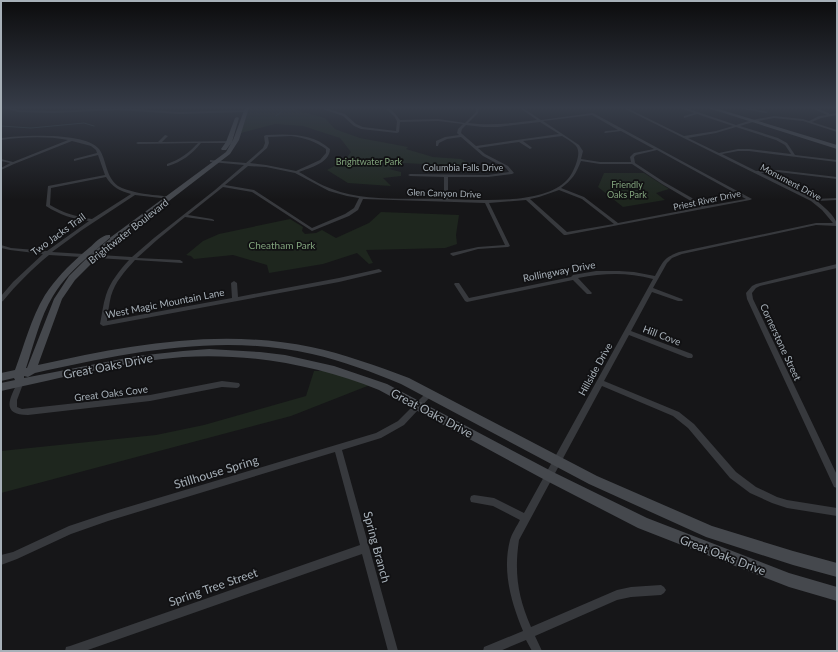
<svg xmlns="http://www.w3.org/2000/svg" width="838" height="652" font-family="Lato,sans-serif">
<rect width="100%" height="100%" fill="#161618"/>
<path fill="#1e261e" d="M249 108H289L325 118 335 129 343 132 360 138 408 147 406 149 433 157 461 159 477 167 404 163 389 169 401 172V176L383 178 391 186 348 183 327 170 344 161 351 152 340 138 303 126 275 124 241 133Z
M604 173H644L669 189 656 193 665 200 623 207 598 187Z
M381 212 459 215 456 235 457 244 445 248 366 250 373 263 369 264 357 253 323 264 269 273 267 265 233 255 194 259 191 256 186 255 203 241 219 234 290 219 303 227 302 231 305 234 316 233 322 230 336 238 369 223Z
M314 371H331L370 385 291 416 1 493V451L156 435 204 425 306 396Z"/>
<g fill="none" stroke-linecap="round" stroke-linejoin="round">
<path stroke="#2b383c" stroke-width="1" d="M276 116 282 111
M1 126 31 128 84 123 94 126"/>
<path fill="#37393d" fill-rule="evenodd" d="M5 108H11L18 110 54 111 120 108 179 112 245 110 247 111 245 112 179 114 118 110 54 113 18 112Z
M320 108H325L345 114 356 124 363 127 396 131 397 121 394 116 385 108C392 108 396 115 400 120L438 119 465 123 476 112V108H479L478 113 468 123C493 126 512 123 537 120L520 108H523L541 120 593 113 752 199 750 200 566 235H564L526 200 489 203 510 246 508 247 478 249 453 256 450 254 451 253 478 247 505 245 485 203 363 199 358 210 349 216 312 231 252 192 223 187 188 215 212 219 214 220V221L185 217 157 240 137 258 180 260 183 262 182 263 135 260C125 271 115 282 111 296 109 304 108 313 107 321L232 298 231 283 234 281 237 283 238 297 339 278 379 269 382 271 381 272 339 282 103 326 100 324C102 314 103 304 106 295 110 282 120 270 129 260L49 255C32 269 17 284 3 301L1 302V296L13 282 43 254 10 250 1 248V245L11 248 47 251 89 221C73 219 60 215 46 206L48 186 105 175 98 155 74 161V159L97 153 96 150 91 146 72 141 14 164 1 170V168L10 163 1 161V159L13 162 68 140C46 136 23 137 1 140V138C21 135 86 132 99 149 107 160 105 176 118 186 123 189 129 190 135 192 146 195 159 195 170 197L171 198 169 199 135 195 82 230 52 252 132 257 154 238 215 190 244 165 211 162H210V160L246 163 263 148 265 143 264 136 266 135C289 134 312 133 330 149 330 163 309 168 299 172 310 178 320 185 332 189 363 202 409 198 444 199V177L410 176 408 175 410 174 488 175 509 172 506 168 483 156 461 137 447 139 439 143 438 146H436V141L445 137 459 135 457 133 458 129 463 124 438 121 400 122 399 132 397 133 361 129 354 126 343 116ZM592 115 618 130 606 131 604 132 605 133 621 131 654 149 634 153 630 157 631 162H600L581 159 583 151 579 145 543 121ZM540 122 559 134 476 146 461 133 462 129 466 125 483 127H498ZM291 136C305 138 315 141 326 149V153L320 160 296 171 266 165 250 163 267 148 269 143 268 137ZM562 136C576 145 582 146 576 164 574 169 571 176 567 180 544 205 480 200 448 199V177H488L512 174 514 173 508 166 485 154 478 148 519 142 530 149 532 148 531 147 523 141ZM657 150 746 199 706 206 664 182 635 163 634 157 636 155ZM581 161 600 164H632L662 184 701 207 618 223 584 197 561 188C572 180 576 174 581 161ZM248 166 266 167 295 173 329 191 347 196 359 198 354 208 345 214 312 228 254 190 225 185ZM106 177C112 187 120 191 131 194L92 219C77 217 63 213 50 205L51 188ZM559 190 582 199 614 224 567 232 530 199 539 197Z
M623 108H627L684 136 716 131 733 126 697 114 684 118V116L694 113 681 108H686L736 125 752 120 774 116 803 119 809 121 819 116 827 115 812 108H816L829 113V114L837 113V115L821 118 812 122 837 130V132L803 121 774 118 753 122 740 126 778 138 787 143 795 155 837 160V162L749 151H738L722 154 756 171 778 170 837 177V179L778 172 761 173 814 199 837 198V200L817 201C824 207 837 217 837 226L816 225 682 254 672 258 667 263 653 288 682 299 683 300 682 301H678L652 292 631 331 692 354 693 356 692 358H688L629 335 604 381 679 412 694 424 736 472 756 487 777 497 787 500 837 508V516L787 508 772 503 750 493 730 478 688 428 673 416 602 386 519 540C514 573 518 597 531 627L617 590 631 587 661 585 664 587 666 590 664 593 661 595 631 597 617 600 535 636 542 651H532L526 640 500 651H483L484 647 523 631C511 602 502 571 510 540 512 533 517 526 520 520L493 506 471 502 470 499 471 496 474 495 494 498 524 513 653 279C627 272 604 273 578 278L591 292 592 293 591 294H587L573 280 467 302 465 301 454 284 455 283H459L469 298 571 277 573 275 596 271H619L634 272 655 276C663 262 663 258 679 252L816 223H833L822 210 811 201ZM736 127 776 140 785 145 791 154 749 149H738L719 153 688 138 716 133Z
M739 108H747L768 112 766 113Z
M165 135 168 136 162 142 229 141 231 142 229 143H201C192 154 182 162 168 166H167V164C179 160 189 153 198 143L138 144 136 143 138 142H158Z
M837 264V268L760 286 756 288 752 293 753 299 837 475V488L834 487 747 299 746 293 752 286 756 284Z
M20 381 22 382 23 384 17 400V407L22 409 150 395 222 381 239 383 240 385 239 387 237 388 222 387 150 401 28 415C1 415 9 399 18 382Z
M429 391 431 392 432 394 431 396 404 425 381 438 342 450 398 651H388L362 554 85 651H65L66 647 70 646 360 545 335 452 108 521 71 534 17 559 1 565V555L13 552 69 526 108 513 376 433 398 421 427 392Z"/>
<path fill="#45484d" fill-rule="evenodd" d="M245 108H249L239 140 230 154 117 241 97 258 75 280 62 299 38 365C128 345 219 328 311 347 344 354 377 366 409 378L597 476 712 526 793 551 837 563V577L793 565 706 537 589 484 401 384C372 372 343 361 312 354 219 333 126 353 35 373L28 377 24 376V378L137 356 183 351 209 349 260 352 285 355 334 366 387 384 553 472 647 518 789 573 837 587V601L789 587 638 528 545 480 379 390C316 365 251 353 183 357 122 362 61 378 1 391V383L15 380 14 378 1 381V373L15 370C24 346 31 318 45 295 57 277 72 262 89 248 95 243 102 234 110 235V239C89 255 67 273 53 296 40 317 34 344 26 368H27L54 299 69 276 91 254 111 237 226 152 233 140Z
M708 108H715L837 145V149Z
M237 117 239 118 232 142 226 150H222L221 149 226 142 235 118Z"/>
</g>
<linearGradient id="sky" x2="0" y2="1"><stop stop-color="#0c0c0d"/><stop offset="0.54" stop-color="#363c48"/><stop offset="1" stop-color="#363c48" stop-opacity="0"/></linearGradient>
<rect width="838" height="200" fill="url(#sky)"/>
<g text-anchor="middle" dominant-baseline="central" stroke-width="3.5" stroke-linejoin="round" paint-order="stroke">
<g font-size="9" fill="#82a47d" stroke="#111113">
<text x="369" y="161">Brightwater Park</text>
<text x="627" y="184">Friendly<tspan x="627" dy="10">Oaks Park</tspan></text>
</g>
<g font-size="9" fill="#a7b0b8" stroke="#111113">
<text x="463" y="167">Columbia Falls Drive</text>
<text transform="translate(791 182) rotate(28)">Monument Drive</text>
<text transform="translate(444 193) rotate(2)">Glen Canyon Drive</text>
<text transform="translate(707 200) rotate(-12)">Priest River Drive</text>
</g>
<g font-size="10" fill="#a7b0b8" stroke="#111113">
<text transform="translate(128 231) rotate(-38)">Brightwater Boulevard</text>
<text transform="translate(58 234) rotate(-36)">Two Jacks Trail</text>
<text transform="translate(559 271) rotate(-11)">Rollingway Drive</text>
<text transform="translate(165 303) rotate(-11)">West Magic Mountain Lane</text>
<text transform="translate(662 335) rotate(21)">Hill Cove</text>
<text transform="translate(781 342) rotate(65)">Cornerstone Street</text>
<text transform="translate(595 369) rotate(-61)">Hillside Drive</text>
<text transform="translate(111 393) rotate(-7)">Great Oaks Cove</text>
</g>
<g font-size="10" fill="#82a47d" stroke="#111113">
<text x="282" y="245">Cheatham Park</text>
</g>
<g font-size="12" fill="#a7b0b8" stroke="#111113">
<text transform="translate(108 366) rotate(-11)">Great Oaks Drive</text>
<text transform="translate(432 413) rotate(28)">Great Oaks Drive</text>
<text transform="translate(216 472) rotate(-17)">Stillhouse Spring</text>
<text transform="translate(377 547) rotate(75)">Spring Branch</text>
<text transform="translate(723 555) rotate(21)">Great Oaks Drive</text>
<text transform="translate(213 587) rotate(-19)">Spring Tree Street</text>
</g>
</g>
<rect width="838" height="652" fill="none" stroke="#a7b0b8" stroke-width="4"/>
</svg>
